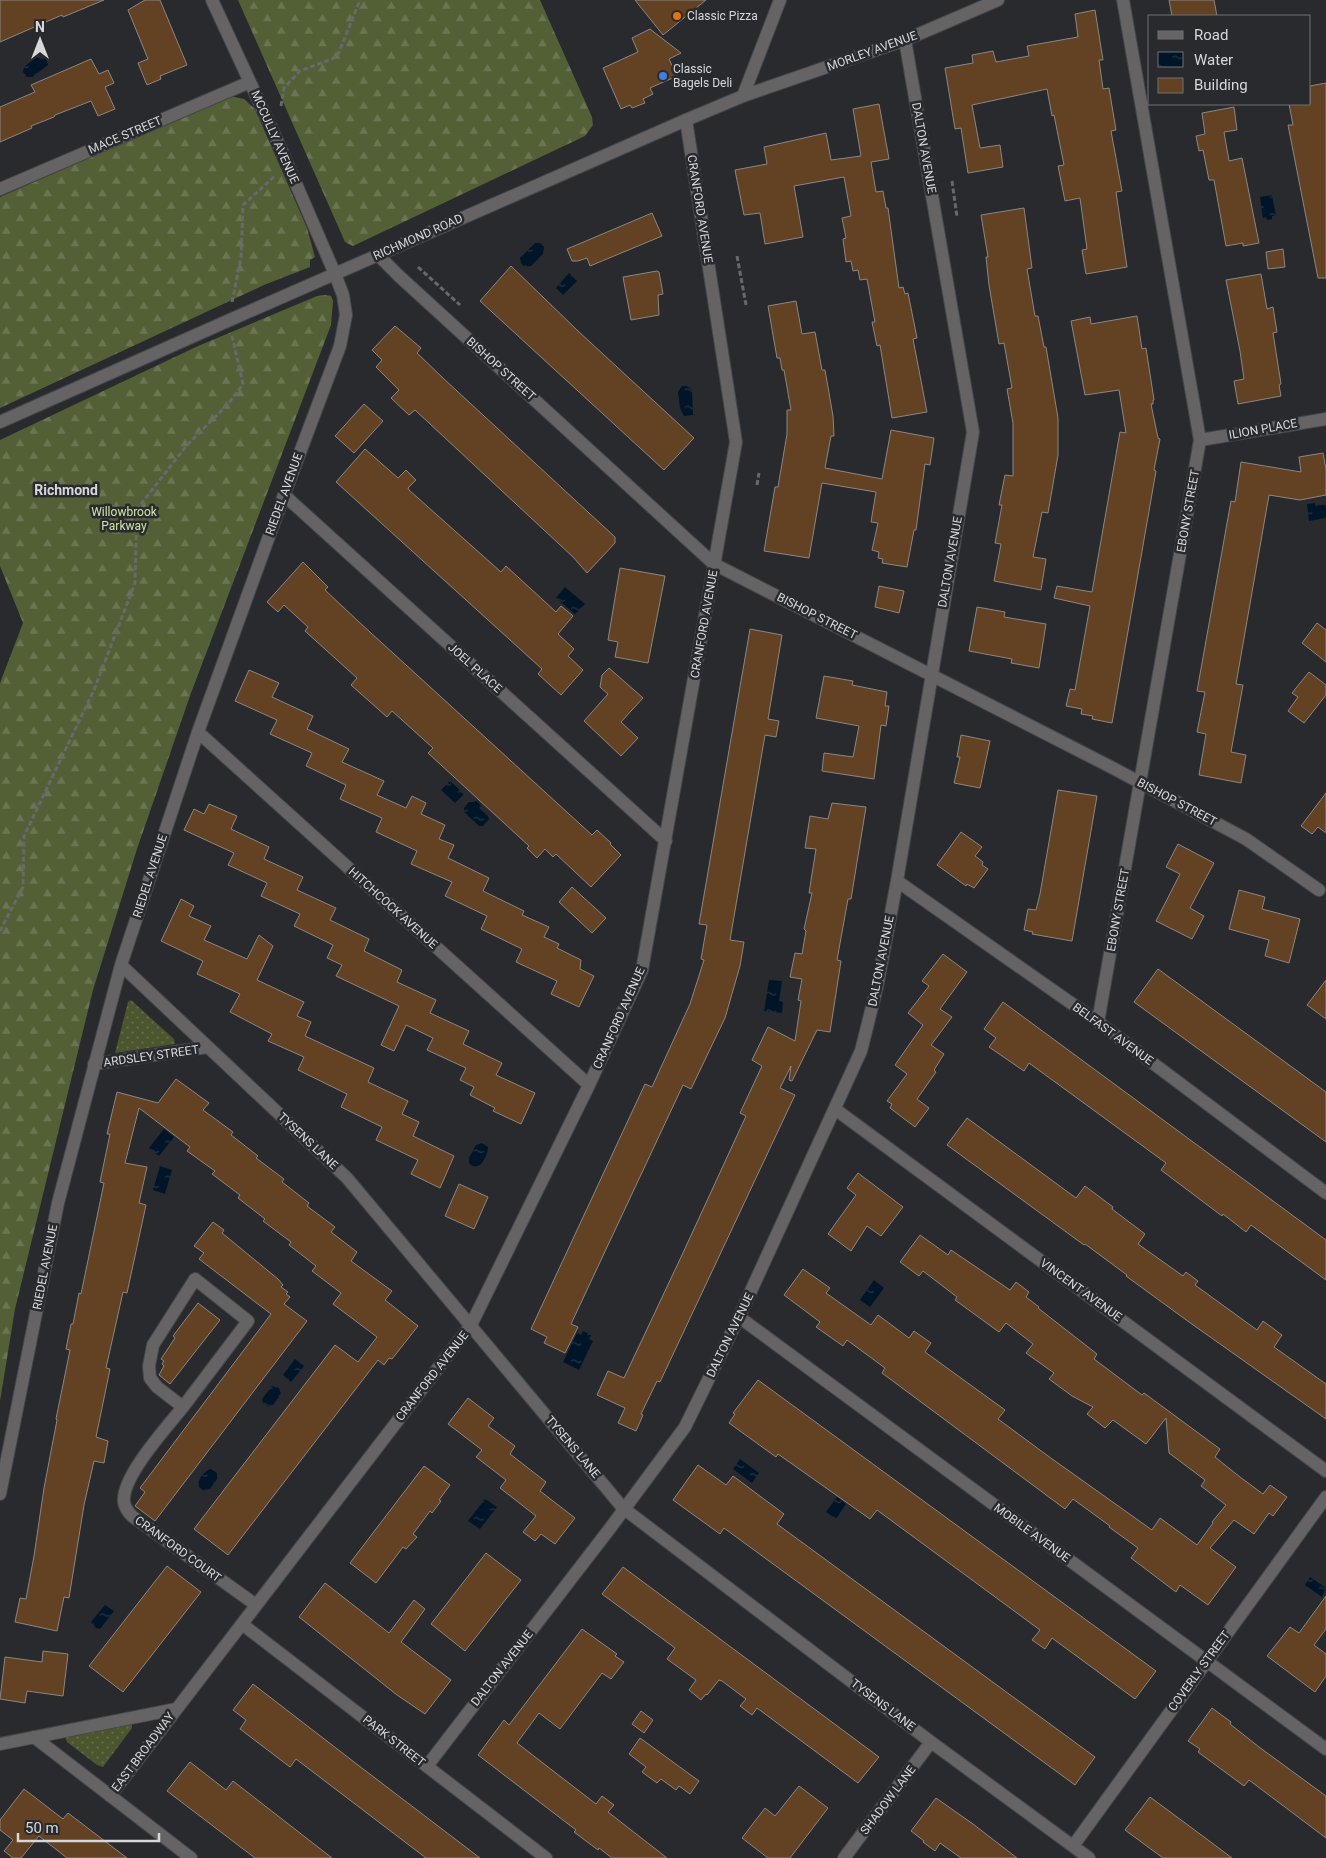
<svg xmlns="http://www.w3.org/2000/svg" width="1326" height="1858" font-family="Roboto,sans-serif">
<defs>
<pattern id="grass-dots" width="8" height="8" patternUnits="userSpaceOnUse" patternTransform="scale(1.25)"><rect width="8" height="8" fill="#4b562f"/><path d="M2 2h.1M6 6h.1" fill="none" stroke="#646e4d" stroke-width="1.8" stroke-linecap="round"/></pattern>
<pattern id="forest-firs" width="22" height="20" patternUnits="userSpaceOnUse" patternTransform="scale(1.25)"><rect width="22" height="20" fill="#535f35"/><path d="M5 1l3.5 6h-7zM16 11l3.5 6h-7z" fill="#6b7552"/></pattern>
<pattern id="water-ripples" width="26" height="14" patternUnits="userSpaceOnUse" patternTransform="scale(1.25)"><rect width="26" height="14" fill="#001527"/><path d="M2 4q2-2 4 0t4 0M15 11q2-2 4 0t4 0" fill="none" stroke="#243646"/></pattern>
</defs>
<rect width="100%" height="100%" fill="#282a2e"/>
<path fill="url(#grass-dots)" d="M131 1000 174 1039 175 1044 115 1053 128 1002Z
M132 1724V1728L103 1767 97 1765 67 1742 65 1737Z"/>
<path fill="url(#forest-firs)" d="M238 0H540L592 117 593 125 585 136 353 246 345 242Z
M230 96 244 99 255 109 307 228 315 257 310 260V267L264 285 0 408V197Z
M326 295 331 296 333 301 331 325 191 693 137 849 93 990 15 1309 0 1401V683L23 623 0 566V440L198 346 317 296Z"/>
<path fill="url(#water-ripples)" d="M35 57 46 58 48 65 32 77H27L23 72 24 67Z
M1272 195 1276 216H1272V219L1267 220 1266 217 1263 218 1260 197Z
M535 243H540L544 247 543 254 531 266 524 267 521 263 520 258Z
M569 273 577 281 563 295 556 288Z
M682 386H687L692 390 693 415 684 416 680 408 678 392Z
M1315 503V506L1326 504V518L1309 521 1307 504Z
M565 587 585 604 575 614 556 598Z
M450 781 464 794 455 803 441 790Z
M476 800 481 805 479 808 488 816 489 819 483 826H479L464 812V808L469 802H473Z
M769 980 782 981 779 1001 783 1002 782 1013 764 1011Z
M164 1129 174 1137 159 1156 149 1148Z
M482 1143 488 1147C488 1156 479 1174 469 1163V1158L476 1145Z
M160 1166 172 1170 165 1194 153 1190Z
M874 1280 884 1288 870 1307 860 1300Z
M583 1331 591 1335 589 1339 593 1341 579 1370 563 1362 577 1333 581 1335Z
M295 1359 304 1366 291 1382 283 1375Z
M272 1386 279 1388 281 1394 273 1405 268 1407 263 1403 262 1399Z
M740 1459 759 1473 752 1483 733 1469Z
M211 1469 217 1473V1479L210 1489 203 1490 199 1487C197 1479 204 1471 211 1469Z
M837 1497 846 1504 836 1519 826 1512Z
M485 1499 497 1507 480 1529 468 1521Z
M1310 1577 1326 1588 1322 1597 1305 1585Z
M105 1605 114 1611 100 1629 96 1628 91 1622Z"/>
<path fill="#634123" stroke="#8b8783" d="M0 0H104L63 17 62 15 0 42Z
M145 0H160L187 65 160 76 161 79 147 85 138 63 148 59 128 10Z
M635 0H706L663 35Z
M1169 0H1214L1217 16H1172Z
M1095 10 1103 60H1099L1103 89 1109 88 1116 130 1111 131 1122 191 1116 192 1127 267 1086 274 1082 250 1087 249 1080 198 1065 201 1058 166 1064 165 1054 115 1052 116 1047 89 972 105 980 148 1000 145 1003 167 968 173 961 128 955 129 945 68 973 63 972 55 993 51 996 62 1029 56 1027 46 1078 37 1075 14Z
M650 29 681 53 669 59 677 76 650 88 653 94 643 99 645 103 632 108 630 105 621 109 603 68 638 52 632 38Z
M91 59 99 74 108 70 114 83 105 87 115 109 98 116 91 101 55 115 54 117 31 126 32 128 0 142V107L35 92 31 85Z
M1326 83V278H1318L1288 125H1293L1289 104H1310V86Z
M879 104 889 159 871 162 876 192 883 191 886 208H888L899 288 903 287 905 294 908 293 917 338 913 339 927 412 892 418 880 345 877 346 872 322H875L867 279 860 280 858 270 853 271 851 261 846 262 843 239 846 238 842 218 851 216 844 177 794 186 803 237 765 244 760 213 744 215 735 170 767 164 764 147 826 133 831 160 861 156 853 109Z
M1234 107 1237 130 1224 132 1229 161 1242 158 1259 243 1243 246V243L1226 246 1214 180H1209L1203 150 1199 151 1196 136 1205 134 1202 113Z
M1024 208 1032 268 1027 269 1035 316H1038L1044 347H1046L1058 418V455L1048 513 1042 512 1033 557 1046 559 1041 590 994 581 1001 544 995 543 1002 505H999L1005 475 1013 476V423L1007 389 1012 388 1004 343 999 344 989 285 986 257H988L981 215Z
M652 213 662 236 590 266 587 258 578 261H572L567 249Z
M1283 249 1285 267 1268 269 1266 252Z
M511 266 578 331 694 438 664 470 480 301Z
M657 271 659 272 663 294 658 295 659 315 631 320 623 277Z
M1261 274 1267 309 1273 307 1277 332 1273 333 1281 384 1279 385 1281 396 1238 404 1234 381 1244 379 1240 351 1226 280Z
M796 301 802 334 815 332 822 370H825L833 416 834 436H831L825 468 882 479 891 430 934 438 930 465 925 464 916 530H914L907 567 882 563 883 559 878 558 879 552 872 550 878 523 871 522 876 492 822 483 809 558 764 551 775 487H778L787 434V410H791L784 370H782L780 358H777L768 306Z
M1137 316 1142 349 1146 348 1154 400H1153V404H1151L1158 438 1160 439 1154 470 1156 471 1112 723 1092 719 1093 716 1081 714 1082 709 1066 706 1070 689 1075 690 1090 606 1054 598 1057 586 1092 592 1120 432 1126 433 1119 390 1085 395 1071 321 1090 317 1091 324Z
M395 326 421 348 417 353 444 379 615 537V543L587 573 573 557 415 410 409 415 391 398 399 390 376 367 382 360 372 350Z
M364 404 383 421 354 453 335 436Z
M365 449 398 478 406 470 416 480 408 488 409 490 501 572 506 566 556 612 561 606 573 616 558 634 574 649 568 656 583 670 561 695 538 674 542 669 336 482Z
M1323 453 1326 469V495L1300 500 1269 495 1236 684 1243 685 1231 752 1246 755 1241 783 1199 775 1206 734 1197 732 1205 692 1197 691 1231 501 1235 502 1241 462 1301 472 1299 457Z
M303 562 328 587 325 590 359 622 592 835 597 830 611 843 610 844 621 855 591 887 556 854 553 857 545 849 537 858 527 848 529 846 428 753 433 748 392 711 387 717 351 685 357 678 305 631 308 627 284 605 278 612 267 602Z
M620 568 665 576 648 663 615 657 618 642 608 640Z
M879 586 904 591 899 613 875 607Z
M977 607 1005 612 1004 617 1046 624 1039 668 1011 663 1012 659 969 651Z
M1317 623 1326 630V662L1302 643Z
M750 629 782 635 768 719 779 721 776 737 765 735 730 940 744 942 740 966 725 1018 691 1089 683 1085 571 1324 578 1327 565 1353 544 1343 547 1337 531 1329 645 1084 652 1087 690 1004 704 960 701 959 707 925 699 924Z
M609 668 643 698 621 722 638 738 621 756 584 721 608 694 600 687 602 675Z
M249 670 279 683 272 697 313 716 307 729 349 749 342 762 384 781 377 795 406 808 412 796 426 803 421 814 445 825 439 839 454 845 448 858 489 878 483 891 524 911 522 915 549 927 544 937 559 944 557 948 581 960 580 969 594 976 579 1007 551 994 557 981 516 962 522 949 481 929 487 916 445 896 452 882 411 864 417 851 376 832 382 818 340 799 346 785 306 766 312 753 270 734 277 720 235 701Z
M1309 672 1326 685V695L1304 723 1288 711 1298 697 1292 693Z
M824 676 853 681 852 685 887 692 885 706H889L886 726 881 725 874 779 822 771 824 753 853 757 859 726 816 718Z
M961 735 990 741 980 788 954 783 960 757H957Z
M1058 790 1097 796 1072 941 1032 934 1033 932 1024 930 1028 909 1036 910 1040 894Z
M1326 793V833L1318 827 1312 834 1301 826Z
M832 803 866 807 851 899H848L837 960 841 961 830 1032 817 1030 792 1081 789 1080 791 1066 780 1088 795 1095 660 1382 657 1381 641 1414 643 1415 636 1431 618 1423 625 1408 597 1395 608 1371 624 1378 682 1255 746 1116 740 1113 762 1066 752 1060 768 1027 795 1041 801 1001 798 1000 802 979 790 977 795 953 802 954 806 931 804 929 812 893H809L816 849 805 848 810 816 828 819Z
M209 804 237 816 231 829 269 847 264 859 303 877 297 890 336 908 330 920 369 939 364 951 402 970 397 982 436 1000 430 1013 469 1031 463 1044 502 1063 496 1075 535 1093 521 1124 493 1111 495 1108 470 1095 474 1087 460 1080 466 1068 427 1050 433 1038 406 1025 394 1051 381 1045 399 1006 336 976 342 965 327 958 333 945 294 926 300 914 261 896 267 883 228 865 234 853 184 830 194 809 204 814Z
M961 832 982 847 975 856 983 862 982 865 988 869 974 888 967 884 966 886 937 865Z
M1178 844 1214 863 1190 908 1204 916 1192 939 1156 921 1180 874 1166 867Z
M572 887 606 918 592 933 559 902Z
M1239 890 1265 897 1262 909 1300 919 1289 963 1265 956 1269 940 1229 929Z
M181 899 194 906 189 916 211 926 204 940 247 959 259 935 273 946 257 980 304 1002 297 1016 311 1022 305 1036 374 1068 368 1082 408 1101 402 1114 419 1122 413 1136 454 1156 440 1188 411 1174 418 1160 376 1140 382 1127 341 1107 347 1094 298 1070 304 1057 268 1041 272 1034 230 1012 240 994 197 974 203 961 161 941Z
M943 954 967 972 940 1009 952 1017 931 1045 944 1054 934 1070 936 1072 917 1099 929 1108 915 1127 890 1108 892 1104 887 1101 907 1074 895 1065 923 1025 908 1013 929 986 922 981Z
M1158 969 1326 1092V1142L1134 1002Z
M1326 980V1019L1307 1005Z
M1003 1002 1326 1240V1280L1251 1225 1246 1232 1223 1214 1222 1216 1161 1170 1166 1163 1029 1063 1024 1071 989 1047 996 1038 984 1029Z
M176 1079 209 1103 203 1110 233 1132 231 1135 258 1156 256 1158 284 1179 282 1182 309 1203 307 1206 335 1227 331 1232 357 1252 351 1261 392 1291 385 1300 418 1326 392 1359 389 1358 384 1365 378 1360 228 1555 194 1529 335 1345 358 1362 377 1337 333 1304 341 1293 312 1271 316 1266 289 1245 291 1242 263 1221 265 1219 238 1198 240 1195 212 1174 215 1171 187 1151 190 1147 139 1108 125 1163 147 1167 139 1203 146 1205 127 1293 123 1292 106 1368 110 1369 96 1437 108 1441 104 1463 94 1461 84 1505 69 1598 64 1597 57 1631 15 1622 20 1598 26 1599 34 1556 44 1488 57 1420 56 1419 70 1350 66 1349 71 1324H73L79 1293 81 1294 104 1183 100 1182 110 1134H107L117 1092 158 1103Z
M967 1118 1076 1198 1085 1186 1113 1207 1112 1209 1145 1234 1138 1244 1183 1276 1186 1272 1198 1281 1195 1285 1257 1330 1263 1321 1282 1335 1274 1347 1326 1384V1419L1189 1322 1126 1276 1127 1275 1085 1244 1084 1245 947 1145Z
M858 1173 903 1207 881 1236 867 1226 851 1251 828 1234 856 1195 847 1188Z
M459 1184 488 1197 474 1229 445 1216Z
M213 1222 224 1230 222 1233 278 1279 283 1285 281 1287 288 1292 286 1294 290 1297 284 1304 307 1321 155 1521 135 1506 145 1492 140 1488 271 1314 199 1259 204 1253 194 1246Z
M920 1235 948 1255 951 1250 1010 1290 1016 1282 1029 1292 1026 1297 1039 1307 1038 1308 1097 1354 1094 1359 1142 1395 1144 1393 1220 1449 1215 1457 1240 1477 1263 1494 1270 1485 1287 1497 1273 1516 1269 1513 1254 1534 1234 1520 1210 1548 1236 1567 1208 1605 1180 1585 1176 1592 1131 1558 1138 1548 1109 1527 1110 1526 1073 1499 1065 1509 882 1373 885 1368 847 1340 843 1346 816 1327 820 1322 784 1295 803 1269 830 1288 826 1293 871 1325 878 1315 909 1338 914 1331 931 1343 925 1352 1005 1410 998 1419 1048 1456 1152 1530 1160 1518 1197 1545 1213 1523 1212 1522 1226 1505 1201 1486 1205 1480 1169 1453 1166 1418 1146 1444 1113 1420 1105 1428 1087 1414 1093 1407 1072 1396 1049 1379 1054 1373 1026 1353 1033 1344 1006 1323 999 1332 955 1300 957 1297 923 1271 919 1276 900 1262Z
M198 1303 220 1320 170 1384 159 1375 164 1366 162 1364 164 1361 161 1359 175 1338 173 1336Z
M758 1380 1156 1671 1135 1699 1052 1638 1045 1649 1032 1640 1040 1630 877 1510 870 1519 778 1454 776 1457 729 1423 735 1414 733 1413Z
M468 1398 494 1418 488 1426 515 1446 510 1454 546 1482 540 1491 575 1518 555 1544 541 1534 535 1541 523 1532 536 1516 500 1488 506 1480 476 1457 482 1450 448 1424Z
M698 1465 726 1485 733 1476 784 1514 777 1524 1095 1757 1075 1785 724 1528 720 1534 673 1500Z
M424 1466 450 1485 439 1500 441 1501 432 1513 430 1511 413 1534 417 1537 406 1549 403 1547 376 1583 350 1563Z
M486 1553 521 1580 465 1651 431 1624Z
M167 1566 201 1592 123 1692 89 1666Z
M623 1567 879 1757 858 1783 757 1708 752 1715 740 1706 746 1699 722 1681 719 1680 707 1695 706 1694 701 1700 689 1690 696 1680 667 1659 675 1648 602 1594Z
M325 1583 389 1633 414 1600 425 1609 401 1642 451 1680 425 1714 397 1695 299 1617Z
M1326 1596V1629L1314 1645 1326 1654V1676L1315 1692 1267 1656 1290 1627 1299 1633Z
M582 1629 617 1654 615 1656 624 1662 611 1679 602 1673 560 1729 539 1713 517 1743 596 1804 602 1796 614 1805 608 1812 667 1858H612L599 1848 598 1850 574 1832 576 1830 478 1755 504 1720 509 1725Z
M43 1651 68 1654 63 1696 27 1691 25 1703 0 1699 5 1657 42 1662Z
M253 1684 354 1762 480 1858H426L296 1759 290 1767 240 1729 246 1720 233 1710Z
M1212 1708 1231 1722 1230 1724 1259 1747 1326 1796V1838L1249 1780 1244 1786 1198 1752 1200 1749 1188 1741Z
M641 1711 653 1720 644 1733 632 1724Z
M640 1738 699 1781 690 1794 679 1786 676 1790 661 1779 657 1783 642 1772 646 1767 629 1754Z
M190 1762 226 1790 233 1781 332 1858H255L167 1791Z
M799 1786 828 1808 790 1858H768L742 1838 765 1808 775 1816Z
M24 1789 63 1819 68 1813 127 1858H67L39 1836 21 1858H13L4 1851 13 1840 0 1830V1820Z
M1150 1797 1204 1837 1232 1858H1163L1125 1830Z
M936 1798 973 1824 1017 1858H961L940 1843 935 1851 923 1842 924 1841 911 1831Z"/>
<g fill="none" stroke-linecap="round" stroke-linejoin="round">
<defs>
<path id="minor" d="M0 189 250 82
M378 255 399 276 714 564 1109 766 1246 839 1319 890
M1200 440 1326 419
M284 495 666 841
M198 732 589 1085
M897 881 1098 1022 1326 1193
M121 965 347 1178 623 1508 931 1742 1089 1858
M1098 1022 1200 440 1123 0
M94 1064 208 1047
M835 1109 1326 1471
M195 1279 248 1321 183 1407 157 1387 150 1378 149 1366 153 1345Z
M739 1317 1326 1749
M183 1407C167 1427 121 1477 124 1502 125 1508 128 1512 132 1516L256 1605
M0 1494 58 1203 121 965 198 732 284 495 340 346 346 315 343 295 335 274 280 147 212 0
M242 1624 546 1858
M34 1737 191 1858
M0 1744 176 1709
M427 1766 611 1527 685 1427 739 1317 861 1051 877 987 897 881 973 432 905 40
M110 1796 471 1325 589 1085 642 970 736 442 686 120
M1073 1846 1326 1497
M844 1858 931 1742"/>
<path id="tertiary" d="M743 96 780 0
M0 422 232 319 686 120 743 96 905 40 998 0"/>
</defs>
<use href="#minor" stroke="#44464a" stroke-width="14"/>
<use href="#tertiary" stroke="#44464a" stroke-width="14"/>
<path stroke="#67696c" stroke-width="3" stroke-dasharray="5 2.5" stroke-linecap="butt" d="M281 106 284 88 300 71 337 57 360 0
M952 181 957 217
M737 256 746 305
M418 267 460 305
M232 302 241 258 243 205 276 175
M757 485 759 473
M0 931 23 887 24 836 94 690 135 583 137 509 187 445 228 404 243 384 232 336"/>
<use href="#minor" stroke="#656364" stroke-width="12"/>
<use href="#tertiary" stroke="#656364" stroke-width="12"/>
</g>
<circle fill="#e8710a" stroke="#282a2e" stroke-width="2" cx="677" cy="16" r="5"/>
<circle fill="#3f7fe0" stroke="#282a2e" stroke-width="2" cx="663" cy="76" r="5"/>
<g text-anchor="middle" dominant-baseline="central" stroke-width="5" stroke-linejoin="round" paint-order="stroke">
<g font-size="12" fill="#d7d8da" stroke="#282a2e" text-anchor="start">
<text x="687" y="16">Classic Pizza</text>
<text x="673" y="69">Classic<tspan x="673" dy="14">Bagels Deli</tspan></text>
</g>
<g font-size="12" fill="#d7d8da" stroke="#282a2e">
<text transform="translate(872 51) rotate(-20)">MORLEY AVENUE</text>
<text transform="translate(125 135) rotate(-23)">MACE STREET</text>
<text transform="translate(275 137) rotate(66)">MCCULLY AVENUE</text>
<text transform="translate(924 148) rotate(80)">DALTON AVENUE</text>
<text transform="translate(700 209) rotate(81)">CRANFORD AVENUE</text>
<text transform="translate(418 237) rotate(-24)">RICHMOND ROAD</text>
<text transform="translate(501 369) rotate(42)">BISHOP STREET</text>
<text transform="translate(1263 429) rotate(-10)">ILION PLACE</text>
<text transform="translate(284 494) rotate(-70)">RIEDEL AVENUE</text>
<text transform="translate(1188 511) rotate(-80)">EBONY STREET</text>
<text transform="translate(950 562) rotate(-80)">DALTON AVENUE</text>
<text transform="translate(817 616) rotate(27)">BISHOP STREET</text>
<text transform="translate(704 624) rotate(-80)">CRANFORD AVENUE</text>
<text transform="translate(475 668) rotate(42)">JOEL PLACE</text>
<text transform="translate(1177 802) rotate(28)">BISHOP STREET</text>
<text transform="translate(150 876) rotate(-72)">RIEDEL AVENUE</text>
<text transform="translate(393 908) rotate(42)">HITCHCOCK AVENUE</text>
<text transform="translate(1118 910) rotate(-80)">EBONY STREET</text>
<text transform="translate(881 961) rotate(-79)">DALTON AVENUE</text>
<text transform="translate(619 1018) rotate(-66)">CRANFORD AVENUE</text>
<text transform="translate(1113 1034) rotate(36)">BELFAST AVENUE</text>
<text transform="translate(151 1056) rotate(-8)">ARDSLEY STREET</text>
<text transform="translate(308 1141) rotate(43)">TYSENS LANE</text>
<text transform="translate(45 1267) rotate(-79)">RIEDEL AVENUE</text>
<text transform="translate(1081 1290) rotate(36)">VINCENT AVENUE</text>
<text transform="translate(730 1335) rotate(-64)">DALTON AVENUE</text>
<text transform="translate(432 1376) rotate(-52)">CRANFORD AVENUE</text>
<text transform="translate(573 1447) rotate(50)">TYSENS LANE</text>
<text transform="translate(1032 1533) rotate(36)">MOBILE AVENUE</text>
<text transform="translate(178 1549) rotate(36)">CRANFORD COURT</text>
<text transform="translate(502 1668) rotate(-52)">DALTON AVENUE</text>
<text transform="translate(1199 1671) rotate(-54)">COVERLY STREET</text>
<text transform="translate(883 1705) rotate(37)">TYSENS LANE</text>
<text transform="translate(394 1741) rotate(38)">PARK STREET</text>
<text transform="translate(143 1752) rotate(-53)">EAST BROADWAY</text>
<text transform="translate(888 1800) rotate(-53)">SHADOW LANE</text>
</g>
<g font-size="12" fill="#d1e6a0" stroke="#282a2e">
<text x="124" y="512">Willowbrook<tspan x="124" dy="14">Parkway</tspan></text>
</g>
<g font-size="14" font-weight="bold" fill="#d7d8da" stroke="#282a2e">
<text x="66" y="490">Richmond</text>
</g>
</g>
<rect x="1148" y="15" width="162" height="90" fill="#282a2e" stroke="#6e7073"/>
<rect x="1158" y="31" width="25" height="8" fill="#656364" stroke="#6e7073"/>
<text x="1194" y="40" font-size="15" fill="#d7d8da">Road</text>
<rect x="1158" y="52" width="25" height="15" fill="url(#water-ripples)" stroke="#6e7073"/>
<text x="1194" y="65" font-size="15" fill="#d7d8da">Water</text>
<rect x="1158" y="78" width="25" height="15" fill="#634123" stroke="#6e7073"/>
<text x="1194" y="90" font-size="15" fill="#d7d8da">Building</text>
<g transform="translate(40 40)" stroke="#282a2e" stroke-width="4" paint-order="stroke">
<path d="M0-4L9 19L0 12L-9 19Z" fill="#d7d8da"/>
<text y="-8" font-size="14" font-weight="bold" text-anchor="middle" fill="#d7d8da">N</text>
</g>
<path d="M18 1833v8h141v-8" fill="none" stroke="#d7d8da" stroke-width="2.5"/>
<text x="25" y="1833" font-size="15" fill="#d7d8da" stroke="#282a2e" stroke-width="4" paint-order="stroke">50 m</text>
</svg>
